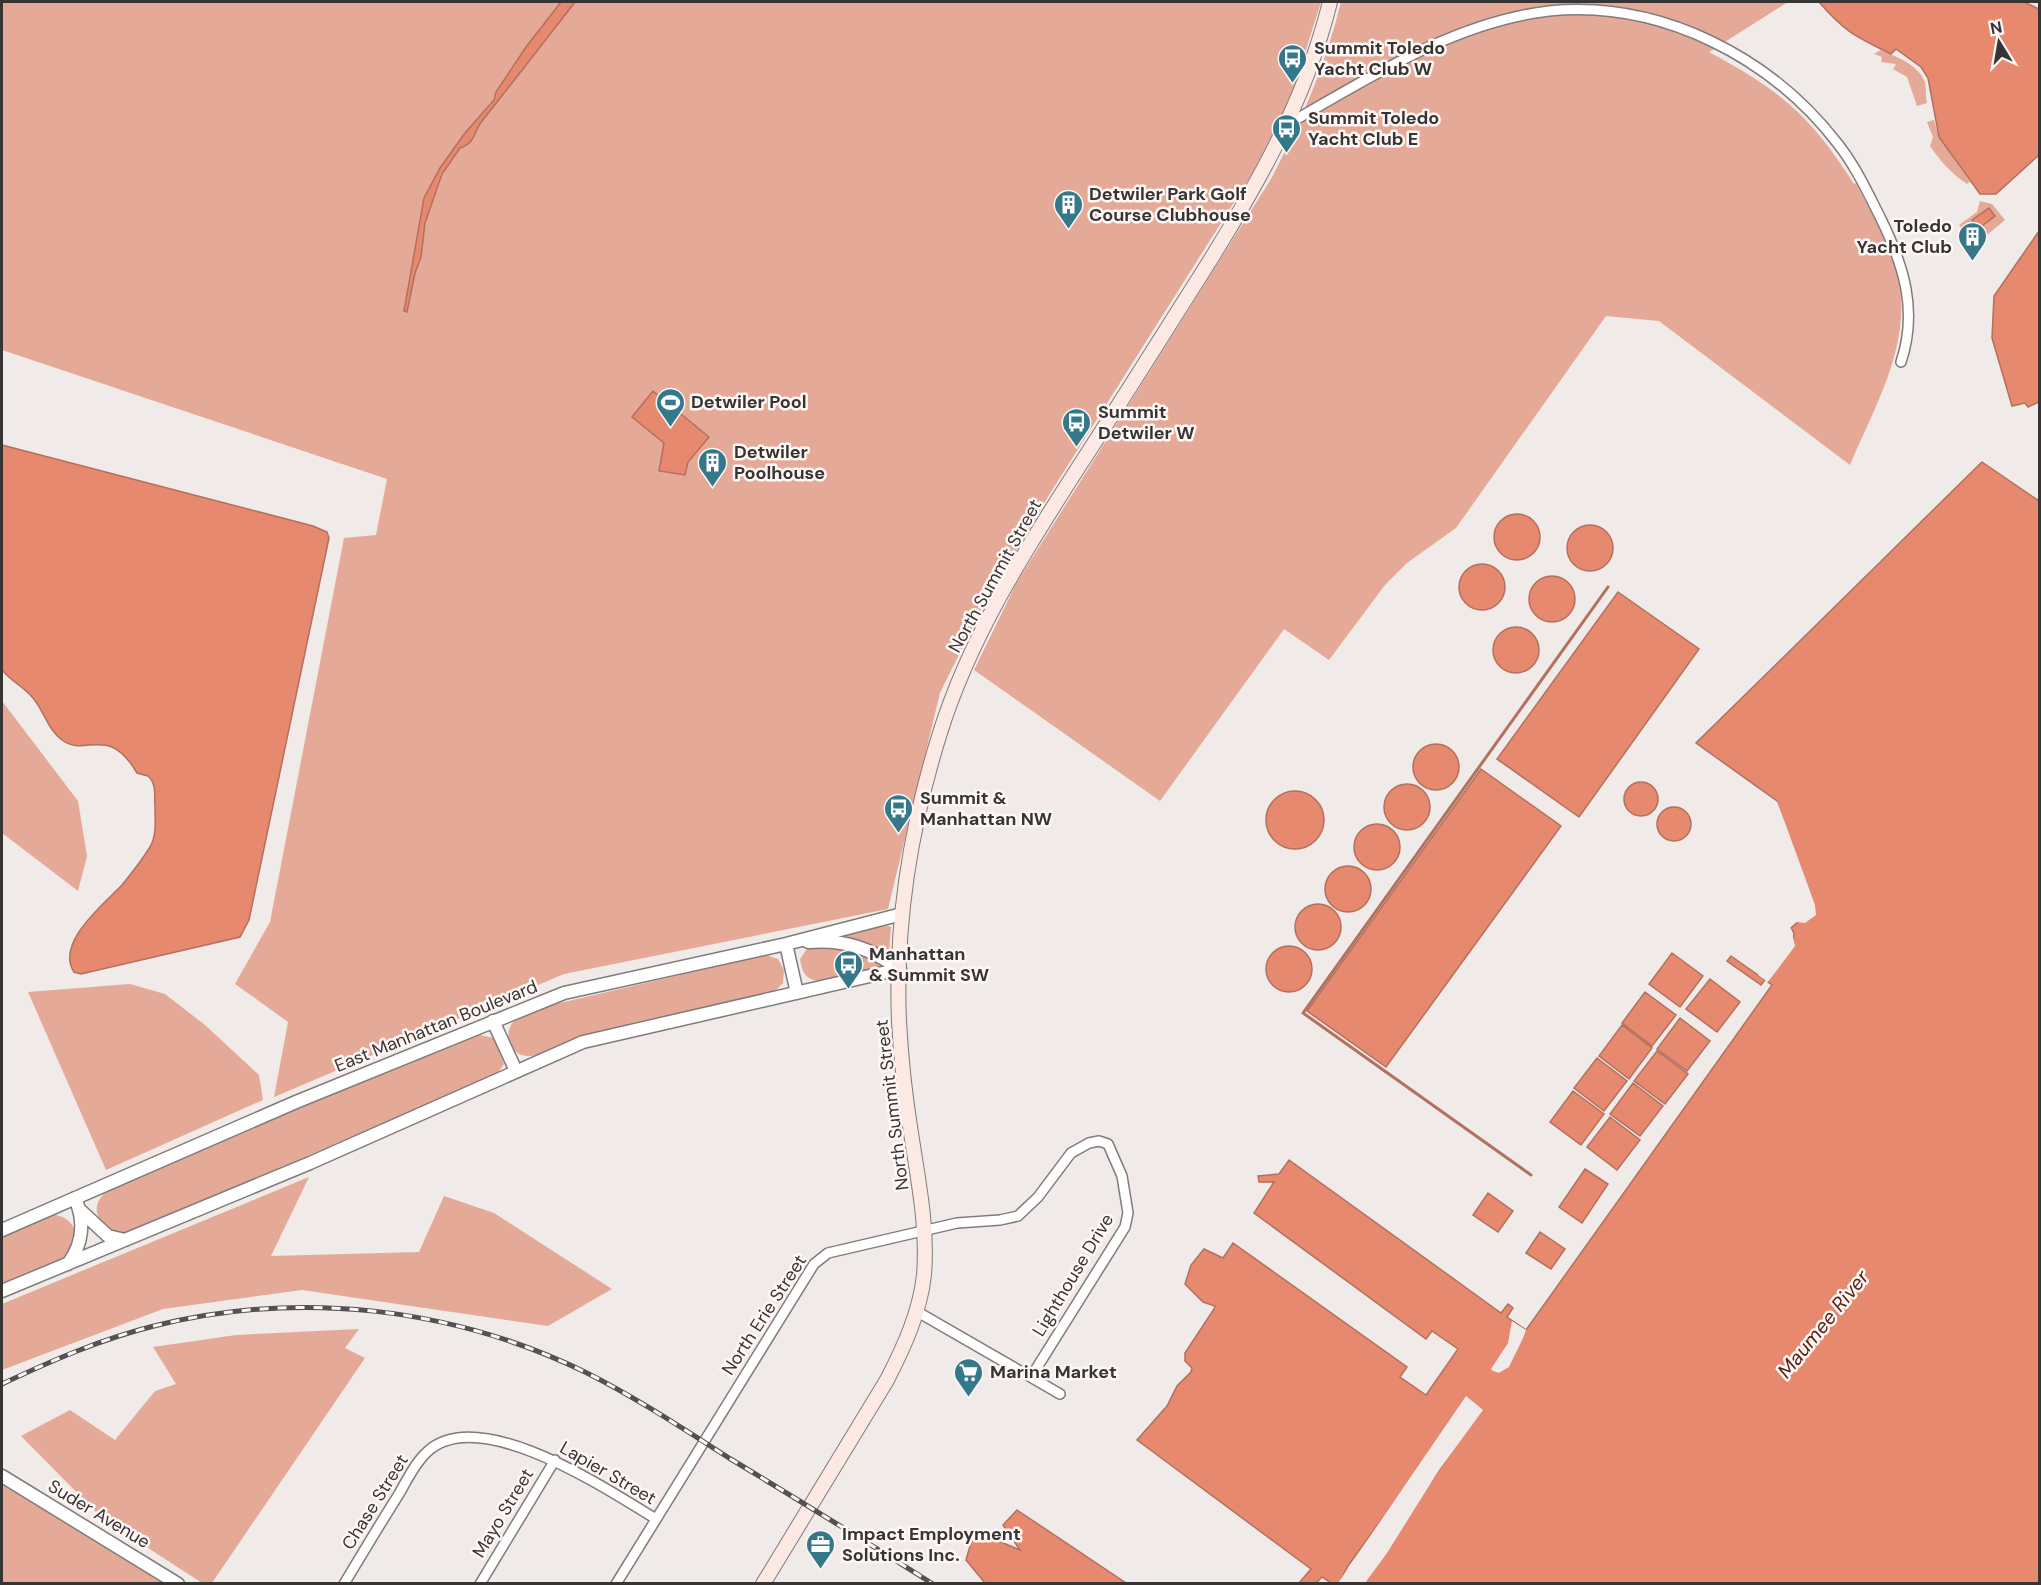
<svg xmlns="http://www.w3.org/2000/svg" width="2041" height="1585" font-family="'DM Sans',sans-serif">
<rect width="100%" height="100%" fill="#f0eae8"/>
<path fill="#e5a998" d="M2 2H1321L1291 97 1257 166 1049 495 979 614 940 693 888 909 564 974 274 1097 288 1022 235 984 270 922 344 538 376 535 387 479 2 350Z
M1341 2H1788L1709 52C1780 90 1811 116 1854 184L1856 183C1868 207 1881 230 1891 254 1921 329 1879 397 1850 465L1659 321 1606 316 1456 528 1407 563 1385 585 1329 660 1284 629 1160 801 974 670 1017 582 1271 179C1301 122 1326 64 1341 2Z
M1881 50C1896 57 1916 63 1924 80 1927 85 1925 96 1927 103L1917 106 1907 77 1893 69 1896 64 1881 62 1882 57 1874 54Z
M1934 120 1939 137 1970 182 1967 184C1952 174 1940 161 1930 146L1933 137 1927 122Z
M1980 201 1992 204 2005 220 1976 244 1959 225 1977 212Z
M2 701 78 801 87 856 78 891 2 833Z
M882 924 891 927 889 954 864 942 832 936Z
M809 946H844L885 964 884 967 817 981C805 978 802 972 800 959Z
M766 955 778 959 784 970 783 983 773 993C708 1007 642 1019 579 1037 563 1042 544 1057 527 1056 510 1055 503 1035 513 1022 520 1014 537 1010 547 1006Z
M130 984 165 994 205 1025 259 1075 263 1100 106 1170 28 992Z
M475 1034 494 1038 504 1064 497 1074 133 1231C103 1239 81 1207 111 1188Z
M309 1177 271 1256 419 1252 444 1196 494 1213 612 1289 548 1326 302 1290 163 1309 2 1370V1304Z
M50 1214C66 1216 74 1222 77 1238L64 1261 2 1285V1236Z
M359 1329 345 1348 365 1358 212 1583H202L102 1518 21 1436 70 1410 115 1440 155 1391 176 1384 153 1347 236 1335Z
M2 1476 178 1583H2Z"/>
<path fill="#e7896f" stroke="#b2705d" stroke-width="1.5" d="M561 2H575C544 42 513 82 482 121 474 131 475 144 460 148L442 174 425 223 421 257 415 273 407 312 404 311 424 198 440 168 465 133 494 100 496 92 526 47Z
M1819 2H2024L2039 9V155L1996 194H1980L1939 137 1928 78 1921 67 1896 49 1891 54C1854 36 1844 31 1819 2Z
M1989 208 1995 216 1978 229 1972 220Z
M2039 231V402L2028 407 2025 403 2012 406 1992 338 1994 296Z
M653 391 709 437 688 462 685 475 659 471 664 443 632 417Z
M2 445 313 526 327 532 329 538 249 920 240 937 81 974 74 972C55 943 104 904 122 885 131 874 142 860 150 847 157 835 155 820 155 806 154 795 157 784 148 776L137 773C108 723 86 758 62 740 48 730 44 711 33 698 24 687 11 681 2 670Z
M1982 462 2039 501V1583H1363L1479 1410 1468 1400 1348 1566 1339 1583H1331L1322 1577 1316 1583H1299L1311 1569 1137 1440 1167 1406 1177 1386 1191 1372 1192 1368 1185 1361V1353L1214 1309 1215 1306 1203 1302 1185 1284 1191 1265 1204 1249 1223 1258 1233 1243 1407 1367 1400 1377 1426 1395 1458 1349 1432 1331 1426 1339 1254 1213 1274 1182H1259L1258 1176 1279 1174 1289 1160 1501 1313 1508 1304 1513 1308 1507 1317 1526 1330 1772 985 1768 982 1793 940 1794 933 1791 928 1811 911 1777 801 1696 743Z
M1494 537a23 23 0 1 1 46 0a23 23 0 1 1-46 0Z
M1567 548a23 23 0 1 1 46 0a23 23 0 1 1-46 0Z
M1459 587a23 23 0 1 1 46 0a23 23 0 1 1-46 0Z
M1529 599a23 23 0 1 1 46 0a23 23 0 1 1-46 0Z
M1618 592 1699 649 1579 817 1497 759Z
M1493 650a23 23 0 1 1 46 0a23 23 0 1 1-46 0Z
M1413 767a23 23 0 1 1 46 0a23 23 0 1 1-46 0Z
M1481 769 1561 826 1386 1067 1307 1011Z
M1624 799a17 17 0 1 1 34 0a17 17 0 1 1-34 0Z
M1384 807a23 23 0 1 1 46 0a23 23 0 1 1-46 0Z
M1266 820a29 29 0 1 1 58 0a29 29 0 1 1-58 0Z
M1657 824a17 17 0 1 1 34 0a17 17 0 1 1-34 0Z
M1354 847a23 23 0 1 1 46 0a23 23 0 1 1-46 0Z
M1325 889a23 23 0 1 1 46 0a23 23 0 1 1-46 0Z
M1295 927a23 23 0 1 1 46 0a23 23 0 1 1-46 0Z
M1266 969a23 23 0 1 1 46 0a23 23 0 1 1-46 0Z
M1672 953 1703 976 1680 1007 1649 984Z
M1731 956 1765 980 1761 985 1727 961Z
M1710 979 1740 1002 1717 1032 1686 1009Z
M1645 992 1676 1015 1652 1046 1622 1023Z
M1680 1018 1710 1041 1687 1071 1657 1049Z
M1622 1025 1652 1048 1629 1079 1599 1056Z
M1657 1051 1688 1074 1665 1104 1634 1081Z
M1597 1058 1627 1081 1604 1111 1574 1088Z
M1633 1083 1663 1106 1640 1136 1610 1114Z
M1573 1091 1604 1114 1581 1145 1550 1122Z
M1610 1117 1640 1140 1617 1170 1587 1147Z
M1585 1169 1608 1184 1582 1223 1559 1207Z
M1488 1193 1513 1211 1498 1232 1473 1215Z
M1540 1232 1565 1249 1551 1269 1526 1253Z
M1017 1510 1126 1583H985L966 1560 972 1539 989 1537 1020 1550 1003 1525Z"/>
<path fill="#f0eae8" d="M1777 801 1815 905 1816 915 1805 923 1796 922 1808 911 1775 804Z
M1791 928 1795 946 1768 982 1758 975 1760 973 1767 978 1790 939Z
M1512 1321 1526 1330 1523 1338 1509 1367 1499 1373 1493 1371 1491 1369 1508 1343Z
M1466 1396 1483 1410 1439 1470 1387 1553 1365 1583 1360 1584 1472 1416 1475 1410 1468 1404 1351 1567 1344 1581 1338 1583Z"/>
<g fill="none" stroke-linecap="round" stroke-linejoin="round">
<path stroke="#b2705d" stroke-width="3" d="M1531 1175 1303 1013 1608 587"/>
<defs>
<path id="minor" d="M1288 124C1369 78 1454 22 1549 11 1661 0 1771 57 1838 144 1856 167 1868 193 1881 219 1904 266 1918 311 1901 362
M916 1311 1060 1394
M344 1584C362 1554 380 1524 399 1494 407 1480 415 1463 427 1452 479 1403 608 1490 656 1519
M480 1584 555 1460
M616 1584 814 1264 828 1253 957 1223 1000 1220 1018 1216 1038 1197 1071 1153 1089 1143 1099 1141 1108 1144 1122 1176 1128 1213 1125 1227 1031 1377"/>
<path id="tertiary" d="M808 942C845 939 869 948 900 969
M786 944 797 993
M493 1021 516 1071
M81 1211 108 1236 125 1240
M2 1230 296 1102 564 993 786 944 902 914
M68 1264C83 1244 85 1221 75 1198
M2 1291 310 1163 583 1042 900 969
M2 1476 178 1584"/>
<path id="secondary" d="M763 1584 887 1380C904 1347 920 1312 924 1275 928 1227 918 1180 911 1133 905 1096 901 1059 899 1021 895 924 911 825 940 733 970 637 1024 552 1078 468 1119 405 1159 341 1199 278 1254 191 1305 103 1330 2"/>
</defs>
<use href="#minor" stroke="#817b7a" stroke-width="12"/>
<use href="#tertiary" stroke="#817b7a" stroke-width="15"/>
<use href="#secondary" stroke="#817b7a" stroke-width="16"/>
<use href="#minor" stroke="#fff" stroke-width="9"/>
<use href="#tertiary" stroke="#fff" stroke-width="12"/>
<use href="#secondary" stroke="#fce9e4" stroke-width="14"/>
<defs>
<path id="rail" d="M2 1384C51 1361 101 1339 154 1326 299 1290 451 1307 585 1372 635 1397 682 1428 729 1458 797 1499 865 1541 933 1584"/>
</defs>
<use href="#rail" stroke="#545150" stroke-width="5"/>
<use href="#rail" stroke="#fef7f5" stroke-width="3" stroke-dasharray="9" stroke-linecap="butt"/>
</g>
<defs>
<symbol id="bus-pin" viewBox="-11 -11 22 30"><path d="M0 17L-7.5 6A9.5 9.5 0 1 1 7.5 6Z" fill="#357889" stroke="#fef7f5"/><path d="M-5-6H5V4H4V6H2V4H-2V6H-4V4H-5ZM-3.5-4V0h7V-4ZM-3.5 1.2v1.5H-2V1.2ZM2 1.2v1.5H3.5V1.2Z" fill="#fff"/></symbol>
<symbol id="building-pin" viewBox="-11 -11 22 30"><path d="M0 17L-7.5 6A9.5 9.5 0 1 1 7.5 6Z" fill="#357889" stroke="#fef7f5"/><path d="M-4-6H4V6H1V3H-1V6H-4ZM-2.5-4.3h1.7v1.8h-1.7ZM.8-4.3h1.7v1.8H.8ZM-2.5-1h1.7V.8h-1.7ZM.8-1h1.7V.8H.8Z" fill="#fff"/></symbol>
<symbol id="stadium-pin" viewBox="-11 -11 22 30"><path d="M0 17L-7.5 6A9.5 9.5 0 1 1 7.5 6Z" fill="#357889" stroke="#fef7f5"/><path d="M0-5a6.5 5 0 1 0 0 10a6.5 5 0 1 0 0-10ZM-3.5-1.8h7v3.6h-7Z" fill="#fff"/></symbol>
<symbol id="supermarket-pin" viewBox="-11 -11 22 30"><path d="M0 17L-7.5 6A9.5 9.5 0 1 1 7.5 6Z" fill="#357889" stroke="#fef7f5"/><path d="M-6-5.5h2.5l.6 2H6L4.5 2H-2.5L-4.4-4H-6ZM-1.5 3.2a1.3 1.3 0 1 0 .1 0ZM3 3.2a1.3 1.3 0 1 0 .1 0Z" fill="#fff"/></symbol>
<symbol id="office-pin" viewBox="-11 -11 22 30"><path d="M0 17L-7.5 6A9.5 9.5 0 1 1 7.5 6Z" fill="#357889" stroke="#fef7f5"/><path d="M-6-3h4V-5.5h4V-3h4V5H-6ZM-1-4.5V-3h2v-1.5ZM-6 0V1H6V0Z" fill="#fff"/></symbol>
</defs>
<g fill-rule="evenodd">
<use href="#bus-pin" x="1276" y="42" width="33" height="45"/>
<use href="#bus-pin" x="1270" y="112" width="33" height="45"/>
<use href="#building-pin" x="1052" y="188" width="33" height="45"/>
<use href="#building-pin" x="1956" y="220" width="33" height="45"/>
<use href="#stadium-pin" x="654" y="386" width="33" height="45"/>
<use href="#bus-pin" x="1060" y="406" width="33" height="45"/>
<use href="#building-pin" x="696" y="446" width="33" height="45"/>
<use href="#bus-pin" x="882" y="792" width="33" height="45"/>
<use href="#bus-pin" x="832" y="948" width="33" height="45"/>
<use href="#supermarket-pin" x="952" y="1356" width="33" height="45"/>
<use href="#office-pin" x="804" y="1528" width="33" height="45"/>
</g>
<g text-anchor="middle" dominant-baseline="central" stroke-width="5" stroke-linejoin="round" paint-order="stroke">
<g font-size="18" font-weight="bold" fill="#373534" stroke="#fef7f5" text-anchor="start">
<text x="1314" y="48">Summit Toledo<tspan x="1314" dy="21">Yacht Club W</tspan></text>
<text x="1308" y="118">Summit Toledo<tspan x="1308" dy="21">Yacht Club E</tspan></text>
<text x="1089" y="194">Detwiler Park Golf<tspan x="1089" dy="21">Course Clubhouse</tspan></text>
<text x="1952" y="226" text-anchor="end">Toledo<tspan x="1952" dy="21">Yacht Club</tspan></text>
<text x="691" y="402">Detwiler Pool</text>
<text x="1098" y="412">Summit<tspan x="1098" dy="21">Detwiler W</tspan></text>
<text x="734" y="452">Detwiler<tspan x="734" dy="21">Poolhouse</tspan></text>
<text x="920" y="798">Summit &amp;<tspan x="920" dy="21">Manhattan NW</tspan></text>
<text x="869" y="954">Manhattan<tspan x="869" dy="21">&amp; Summit SW</tspan></text>
<text x="990" y="1372">Marina Market</text>
<text x="842" y="1534">Impact Employment<tspan x="842" dy="21">Solutions Inc.</tspan></text>
</g>
<g font-size="18" fill="#373534" stroke="#fef7f5">
<text transform="translate(995 576) rotate(-61)">North Summit Street</text>
<text transform="translate(436 1026) rotate(-22)">East Manhattan Boulevard</text>
<text transform="translate(892 1105) rotate(-97)">North Summit Street</text>
<text transform="translate(1073 1275) rotate(-59)">Lighthouse Drive</text>
<text transform="translate(764 1315) rotate(-57)">North Erie Street</text>
<text transform="translate(608 1473) rotate(30)">Lapier Street</text>
<text transform="translate(375 1502) rotate(-58)">Chase Street</text>
<text transform="translate(503 1513) rotate(-59)">Mayo Street</text>
<text transform="translate(99 1514) rotate(31)">Suder Avenue</text>
</g>
<g font-size="20" font-style="italic" fill="#5b2110" stroke="#fef7f5">
<text transform="translate(1823 1324) rotate(-51)">Maumee River</text>
</g>
</g>
<rect width="2041" height="1585" fill="none" stroke="#373534" stroke-width="6"/>
<g transform="translate(1999 42) rotate(349)" stroke="#fef7f5" stroke-width="4.5" paint-order="stroke">
<path d="M0-4.5L10 22L0 15L-10 22Z" fill="#373534"/>
<text y="-9" font-size="16" font-weight="bold" text-anchor="middle" fill="#373534">N</text>
</g>
</svg>
